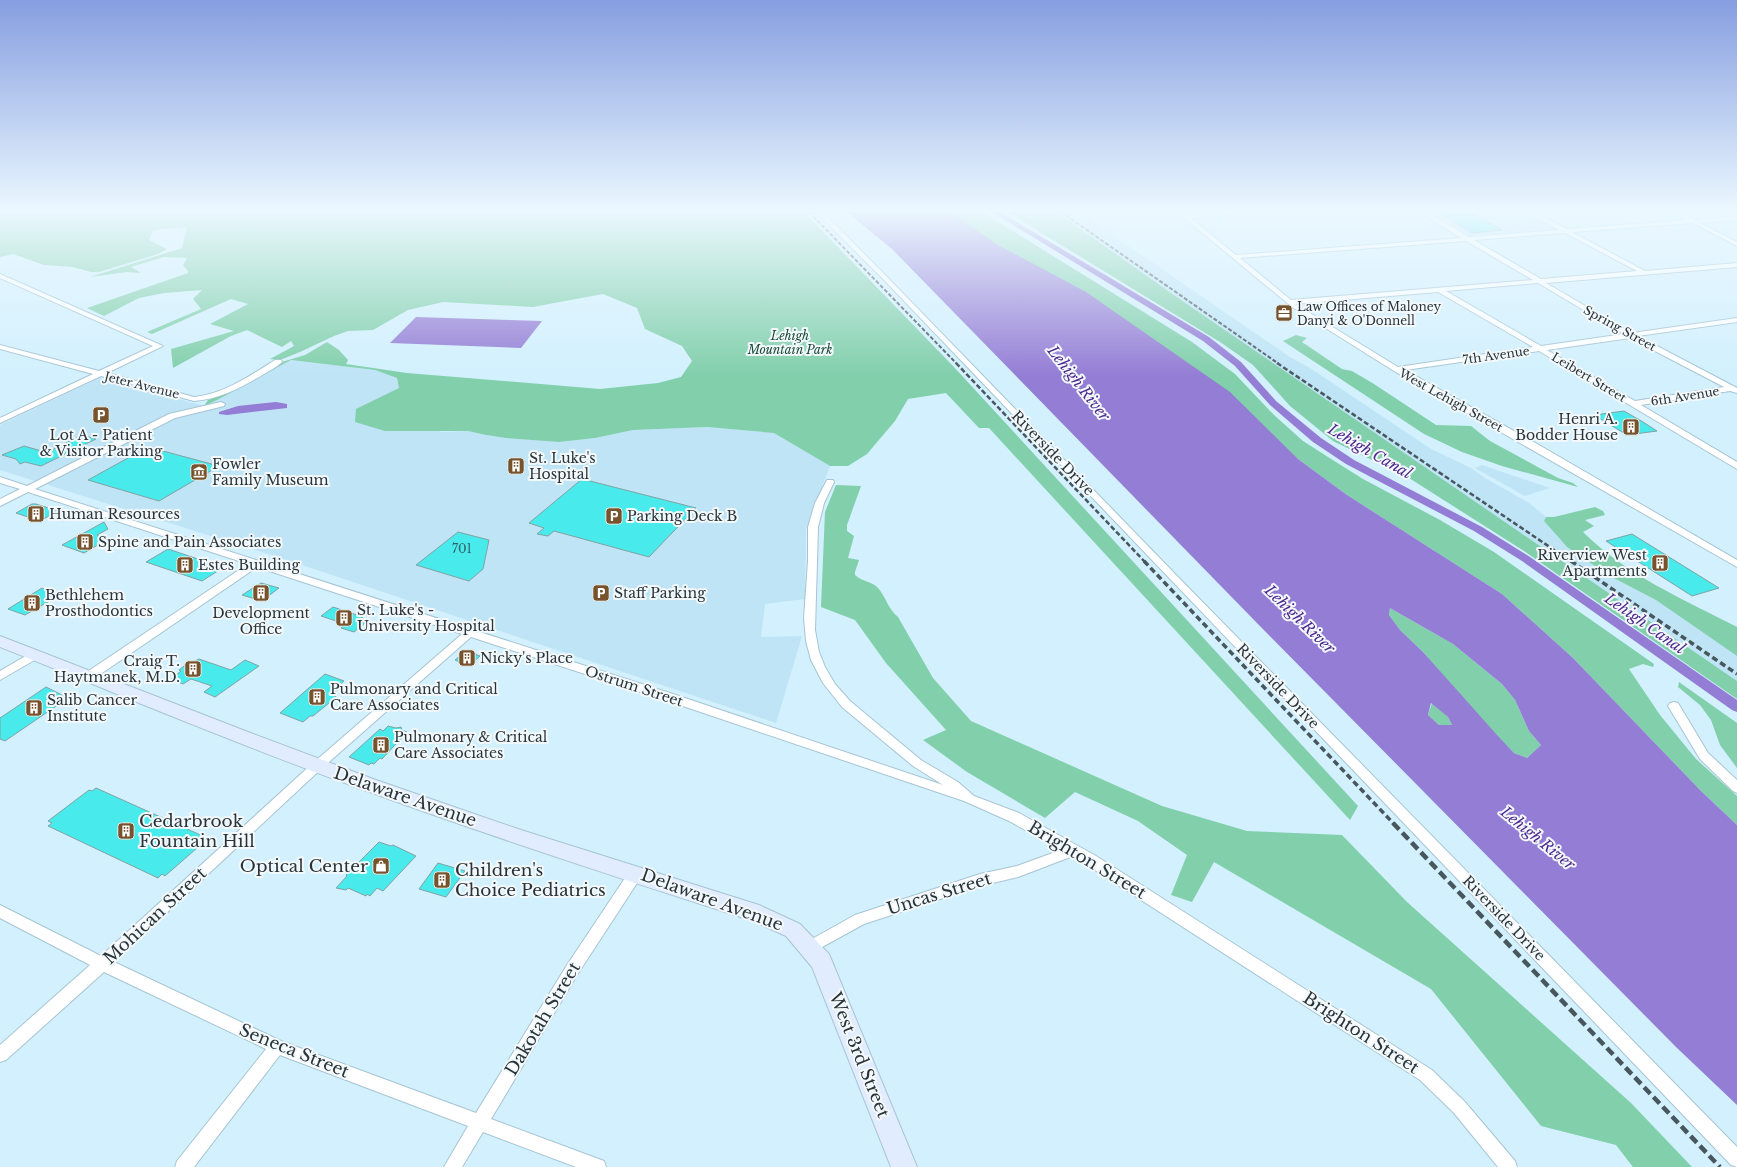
<svg xmlns="http://www.w3.org/2000/svg" width="1737" height="1167" font-family="'Libre Baskerville',serif">
<rect width="100%" height="100%" fill="#d2f0fe"/>
<path fill="#bee4f6" d="M1057 212H1079L1290 357 1310 368 1431 449 1471 468 1485 478 1529 503 1546 517 1544 521 1567 547 1608 575 1656 600 1737 656V681L1168 291Z
M1430 212H1524L1556 229 1470 235Z
M291 360 375 370 397 378 399 388 441 432 468 431 486 435 506 438 559 442 595 438 633 430 707 427 774 433 830 466 806 529 805 599 765 604 761 637 802 636 776 723 278 557 0 470V425L100 378 204 406 217 400Z
M1482 465 1550 488 1525 496 1475 468Z"/>
<path fill="#81cfab" d="M0 212H804L953 366 1358 806 1350 820 989 428H979L946 393 908 399 895 421 867 454 848 466H830L774 433 707 427 633 430 595 438 559 442 506 438 486 435 468 431H385L355 422 356 409 399 388 397 378 375 370 291 360 217 400 204 406 208 400 225 393 282 362 305 355 327 342 339 350 348 360 346 364 407 373 600 389 658 383 681 377 692 361 682 346 645 329 637 308 603 294 533 307 443 302 408 310 373 330 348 331 334 336 300 352 280 360 270 359 294 346 291 341 282 347 247 330 231 336 173 368 171 349 234 331 210 324 248 304 231 299 152 334 147 332 201 309 193 299 202 290 164 293 139 298 104 316 87 308 188 273V271L183 265 187 258 164 257 131 267 141 273 127 272 90 277 182 248 187 227 153 230 149 240 167 249 158 254 99 272H91L73 267 44 265 13 254 0 257Z
M951 212H982L1192 342 1235 374 1274 415 1303 441 1328 457 1363 479 1440 520 1494 552 1654 664 1653 667 1643 664 1629 669 1660 715 1696 759 1737 796V825L1701 791 1573 658 1502 594 1347 495 1298 459Z
M1007 212H1057L1168 291 1737 681V699L1524 551 1409 478 1333 441 1290 406 1253 365 1220 342Z
M1296 335 1307 338 1302 342 1342 369 1352 371 1374 384 1436 425 1471 426 1490 441 1558 478 1573 483 1578 487 1502 466 1462 452 1424 434 1283 341Z
M836 485 861 486 847 525V531L854 536 848 558 859 560 855 572V575C862 582 872 581 878 588 886 597 888 609 898 617L933 678 971 721 1162 806 1247 831 1342 835 1407 902 1631 1103 1692 1167H1633L1616 1145 1541 1126 1431 989 1214 862 1192 902 1171 895 1187 855 1138 821 1075 792 1045 818 967 772 923 740 946 730 886 663 855 620 821 607 825 512Z
M1595 507 1603 511 1605 515 1585 520 1594 526 1583 532C1626 575 1683 599 1737 627V656L1656 600 1608 575 1567 547 1544 521 1546 517H1554Z
M1390 608 1453 644 1502 684 1515 700 1529 731 1541 745 1527 758 1514 753 1477 715 1423 652 1400 630 1389 615Z
M1679 682 1737 723V768L1720 745 1711 720 1700 705 1678 687Z
M1432 703 1448 717 1452 725H1439L1428 715Z"/>
<path fill="#947dd5" fill-rule="evenodd" d="M847 212H951L998 245 1086 292 1230 392 1298 459 1347 495 1502 594 1573 658 1701 791 1737 825V1105L1676 1047 1256 622 892 249ZM1390 608 1453 644 1502 684 1515 700 1529 731 1541 745 1527 758 1514 753 1497 735 1423 652 1400 630 1389 615ZM1431 703 1448 717 1452 725H1439L1428 715Z
M416 317 542 321 521 348 390 343Z
M276 402 287 404V408L227 415 219 414V412L238 406Z"/>
<g fill="none" stroke-linecap="round" stroke-linejoin="round">
<path fill="#947dd5" fill-rule="evenodd" d="M992 212H1000L1209 337 1241 362 1276 401 1321 438 1354 460 1482 527 1530 557 1737 700V712L1732 710 1522 561 1474 531 1346 464 1313 442 1270 405 1235 366 1203 341Z"/>
</g>
<path fill="#49eaec" stroke="#81a3a3" d="M1438 212H1470L1502 230 1472 233Z
M1624 411 1643 422 1657 431 1627 435 1594 415Z
M82 435 96 439 41 466 25 462 20 464 16 459 2 455 24 446 45 452 50 451Z
M148 447 219 466 159 501 88 480Z
M582 479 696 508 649 557 554 531 548 536 537 534 544 528 529 523Z
M32 504H36L58 511 40 521 16 513Z
M104 522 108 529 97 535 108 539 84 553 62 545Z
M458 532 489 540 483 569 469 581 416 565Z
M1632 534 1719 588 1692 596 1606 541Z
M168 549 198 559 224 567 202 581 146 562Z
M261 583 279 588 262 601 242 595Z
M42 588 60 595 25 615 8 609Z
M333 607 363 617 358 620 365 623 354 632 341 628 345 624 321 616Z
M466 651 480 656 469 666 455 660Z
M199 659 231 670 245 660 259 666 215 697 204 692 212 686 191 679 183 684 171 679 181 671 179 670 189 662 191 663Z
M325 674 344 681 337 687 340 688 332 694 336 696 334 699 313 716H310L303 722 280 713Z
M46 687 68 698 5 741 0 739V718Z
M388 726 396 728 401 727 402 730 407 732 382 759 380 758 374 764 371 763 369 765 349 757 380 729 383 731Z
M96 788 205 837 201 840 205 841 165 876 162 874 158 878 48 826 52 823 48 821 89 790 92 791Z
M379 842 391 846 393 845 416 856 383 891 377 888 370 896 367 894 366 896 348 888 346 890 336 888 347 876 346 875Z
M438 863 465 871 446 897 419 889Z"/>
<g fill="none" stroke-linecap="round" stroke-linejoin="round">
<defs>
<path id="street" d="M816 212H823L889 279 1179 578 1737 1147V1167L1731 1165 885 281Z
M1177 212H1184L1187 215 1226 212H1258L1191 218 1236 255 1461 238 1419 212H1427L1469 237 1559 230 1526 212H1534L1567 229 1687 220 1673 212H1681L1695 220 1737 216V220L1700 223 1737 242V246L1693 223 1572 232 1645 271 1737 263V267L1546 283 1632 333 1737 318V322L1638 336 1737 388V393L1730 391 1641 405 1737 462V469L1539 351 1405 370 1539 445 1737 560V567L1394 371 1292 307ZM1565 233 1637 271 1541 279 1474 240ZM1466 241 1533 280 1291 300 1240 258ZM1538 283 1624 334 1541 346 1446 291ZM1438 292 1533 347 1398 367 1295 304ZM1630 338 1724 387 1635 401 1547 350Z
M0 274 163 346 107 373 194 397C224 394 250 376 275 360H281L282 362C277 367 270 370 264 374 242 387 220 399 194 401L101 376 0 423V418L93 374 0 349V345L99 371 153 346 0 278Z
M221 402 225 404 224 406 175 418 35 489 676 695 943 785 913 766 842 707 823 683 811 660 806 641 804 618 808 561V527L815 503 827 480H833L834 482 824 503 818 527 815 630 819 652 825 667 835 684 850 701 921 760 958 782 974 796 1019 813 1096 856 1432 1070 1465 1102 1515 1161 1517 1167H1498L1454 1113 1420 1080 1073 856 1018 877 980 886 864 924 813 952 808 954 803 952 801 948 803 944 855 915 980 874 1017 866 1061 850 1009 821 964 801 668 701 471 637 321 769 114 962 281 1041 476 1113 567 965 631 869 636 867 641 869 643 873 641 877 577 975 491 1119 604 1161 606 1167H576L483 1132 462 1167H444L468 1126 280 1055 194 1167H175L177 1161 266 1049 104 972 6 1060 0 1062V1045L90 965 0 918V905L101 956 313 763 462 634 257 567 92 680H84L82 677 84 674 248 564 28 492 0 506V499L20 489 0 483V477L27 486 169 414Z
M34 651 38 652 39 655 38 658 0 680V671Z
M1674 702 1678 703 1708 753 1737 780V793L1733 791 1700 759 1668 706 1670 703Z"/>
<path id="secondary" d="M0 636 248 732 376 780 521 830 759 905 800 924 829 954 917 1167H891L812 967 786 936 753 921C623 879 492 837 364 790 241 746 121 695 0 647Z"/>
</defs>
<use href="#street" stroke="#a7c4d2" stroke-width="2"/>
<use href="#secondary" stroke="#a7c4d2" stroke-width="2"/>
<use href="#street" fill="#fff" fill-rule="evenodd"/>
<use href="#secondary" fill="#e2ecff" fill-rule="evenodd"/>
<path stroke="#48565e" stroke-width="2" stroke-dasharray="4 2" stroke-linecap="butt" d="M809 212 957 364
M1061 212 1279 364"/>
<path stroke="#48565e" stroke-width="2.5" stroke-dasharray="5 2.5" stroke-linecap="butt" d="M956 363 1145 562
M1277 363 1572 562"/>
<path stroke="#48565e" stroke-width="3.5" stroke-dasharray="6 3.5" stroke-linecap="butt" d="M1144 561 1394 824
M1571 561 1737 674"/>
<path stroke="#48565e" stroke-width="4.5" stroke-dasharray="9 4.5" stroke-linecap="butt" d="M1393 823 1720 1167"/>
</g>
<linearGradient id="sky" x2="0" y2="1"><stop stop-color="#869ee0"/><stop offset="0.56" stop-color="#ebf8ff"/><stop offset="1" stop-color="#ebf8ff" stop-opacity="0"/></linearGradient>
<rect width="1737" height="376" fill="url(#sky)"/>
<defs>
<symbol id="office-square" viewBox="-11 -11 22 22"><rect x="-9" y="-9" width="18" height="18" rx="4" fill="#77532d" stroke="#f3f9fb"/><path d="M-6-3h4V-5.5h4V-3h4V5H-6ZM-1-4.5V-3h2v-1.5ZM-6 0V1H6V0Z" fill="#fff"/></symbol>
<symbol id="parking-square" viewBox="-11 -11 22 22"><rect x="-9" y="-9" width="18" height="18" rx="4" fill="#77532d" stroke="#f3f9fb"/><path d="M-3.5-5.5H1a3.5 3.5 0 0 1 0 7H-1V5.5H-3.5ZM-1-3.4V-.6H.8a1.4 1.4 0 0 0 0-2.8Z" fill="#fff"/></symbol>
<symbol id="building-square" viewBox="-11 -11 22 22"><rect x="-9" y="-9" width="18" height="18" rx="4" fill="#77532d" stroke="#f3f9fb"/><path d="M-4-6H4V6H1V3H-1V6H-4ZM-2.5-4.3h1.7v1.8h-1.7ZM.8-4.3h1.7v1.8H.8ZM-2.5-1h1.7V.8h-1.7ZM.8-1h1.7V.8H.8Z" fill="#fff"/></symbol>
<symbol id="museum-square" viewBox="-11 -11 22 22"><rect x="-9" y="-9" width="18" height="18" rx="4" fill="#77532d" stroke="#f3f9fb"/><path d="M0-6L6-3V-2H-6V-3ZM-5-1h2V3h-2ZM-1-1h2V3h-2ZM3-1h2V3H3ZM-6 4H6V6H-6Z" fill="#fff"/></symbol>
<symbol id="shop-square" viewBox="-11 -11 22 22"><rect x="-9" y="-9" width="18" height="18" rx="4" fill="#77532d" stroke="#f3f9fb"/><path d="M-5-2.5h2.3a2.7 3.5 0 0 1 5.4 0H5L5.5 6h-11ZM-1.5-2.5h3a1.5 2.3 0 0 0-3 0Z" fill="#fff"/></symbol>
</defs>
<g fill-rule="evenodd">
<use href="#office-square" x="1274" y="303" width="20" height="20"/>
<use href="#parking-square" x="91" y="405" width="20" height="20"/>
<use href="#building-square" x="1621" y="417" width="20" height="20"/>
<use href="#building-square" x="506" y="456" width="20" height="20"/>
<use href="#museum-square" x="189" y="462" width="20" height="20"/>
<use href="#building-square" x="26" y="504" width="20" height="20"/>
<use href="#parking-square" x="604" y="506" width="20" height="20"/>
<use href="#building-square" x="75" y="532" width="20" height="20"/>
<use href="#building-square" x="1650" y="553" width="20" height="20"/>
<use href="#building-square" x="175" y="555" width="20" height="20"/>
<use href="#building-square" x="251" y="583" width="20" height="20"/>
<use href="#parking-square" x="591" y="583" width="20" height="20"/>
<use href="#building-square" x="22" y="593" width="20" height="20"/>
<use href="#building-square" x="334" y="608" width="20" height="20"/>
<use href="#building-square" x="457" y="648" width="20" height="20"/>
<use href="#building-square" x="183" y="659" width="20" height="20"/>
<use href="#building-square" x="307" y="687" width="20" height="20"/>
<use href="#building-square" x="24" y="698" width="20" height="20"/>
<use href="#building-square" x="371" y="735" width="20" height="20"/>
<use href="#building-square" x="116" y="821" width="20" height="20"/>
<use href="#shop-square" x="371" y="856" width="20" height="20"/>
<use href="#building-square" x="432" y="870" width="20" height="20"/>
</g>
<g text-anchor="middle" dominant-baseline="central" stroke-width="4" stroke-linejoin="round" paint-order="stroke">
<g font-size="12" fill="#29343a" stroke="#f3f9fb" text-anchor="start">
<text x="1297" y="306">Law Offices of Maloney<tspan x="1297" dy="14">Danyi &amp; O'Donnell</tspan></text>
</g>
<g font-size="12" fill="#29343a" stroke="#f3f9fb">
<text transform="translate(1620 328) rotate(29)">Spring Street</text>
<text transform="translate(1496 355) rotate(-8)">7th Avenue</text>
<text transform="translate(1589 377) rotate(31)">Leibert Street</text>
<text transform="translate(142 385) rotate(14)">Jeter Avenue</text>
<text transform="translate(1685 396) rotate(-9)">6th Avenue</text>
<text transform="translate(1451 400) rotate(29)">West Lehigh Street</text>
</g>
<g font-size="12" font-style="italic" fill="#1a4b37" stroke="#f3f9fb">
<text x="790" y="335">Lehigh<tspan x="790" dy="14">Mountain Park</tspan></text>
</g>
<g font-size="12" fill="#316266">
<text x="462" y="548">701</text>
</g>
<g font-size="14" fill="#29343a" stroke="#f3f9fb" text-anchor="start">
<text x="1618" y="419" text-anchor="end">Henri A.<tspan x="1618" dy="16">Bodder House</tspan></text>
<text x="101" y="435" text-anchor="middle">Lot A - Patient<tspan x="101" dy="16">&amp; Visitor Parking</tspan></text>
<text x="529" y="458">St. Luke's<tspan x="529" dy="16">Hospital</tspan></text>
<text x="212" y="464">Fowler<tspan x="212" dy="16">Family Museum</tspan></text>
<text x="49" y="514">Human Resources</text>
<text x="627" y="516">Parking Deck B</text>
<text x="98" y="542">Spine and Pain Associates</text>
<text x="1647" y="555" text-anchor="end">Riverview West<tspan x="1647" dy="16">Apartments</tspan></text>
<text x="198" y="565">Estes Building</text>
<text x="614" y="593">Staff Parking</text>
<text x="45" y="595">Bethlehem<tspan x="45" dy="16">Prosthodontics</tspan></text>
<text x="357" y="610">St. Luke's -<tspan x="357" dy="16">University Hospital</tspan></text>
<text x="261" y="613" text-anchor="middle">Development<tspan x="261" dy="16">Office</tspan></text>
<text x="480" y="658">Nicky's Place</text>
<text x="180" y="661" text-anchor="end">Craig T.<tspan x="180" dy="16">Haytmanek, M.D.</tspan></text>
<text x="330" y="689">Pulmonary and Critical<tspan x="330" dy="16">Care Associates</tspan></text>
<text x="47" y="700">Salib Cancer<tspan x="47" dy="16">Institute</tspan></text>
<text x="394" y="737">Pulmonary &amp; Critical<tspan x="394" dy="16">Care Associates</tspan></text>
</g>
<g font-size="14" fill="#29343a" stroke="#f3f9fb">
<text transform="translate(1053 453) rotate(46)">Riverside Drive</text>
<text transform="translate(634 686) rotate(18)">Ostrum Street</text>
<text transform="translate(1278 686) rotate(46)">Riverside Drive</text>
<text transform="translate(1504 918) rotate(46)">Riverside Drive</text>
</g>
<g font-size="15" font-style="italic" fill="#4e278f" stroke="#f3f9fb">
<text transform="translate(1079 383) rotate(52)">Lehigh River</text>
<text transform="translate(1370 451) rotate(30)">Lehigh Canal</text>
<text transform="translate(1300 619) rotate(44)">Lehigh River</text>
<text transform="translate(1645 623) rotate(35)">Lehigh Canal</text>
<text transform="translate(1538 838) rotate(39)">Lehigh River</text>
</g>
<g font-size="17" fill="#29343a" stroke="#f3f9fb">
<text transform="translate(405 797) rotate(19)">Delaware Avenue</text>
<text transform="translate(1087 860) rotate(31)">Brighton Street</text>
<text transform="translate(939 894) rotate(-17)">Uncas Street</text>
<text transform="translate(712 900) rotate(20)">Delaware Avenue</text>
<text transform="translate(155 916) rotate(-43)">Mohican Street</text>
<text transform="translate(543 1019) rotate(-59)">Dakotah Street</text>
<text transform="translate(1361 1033) rotate(33)">Brighton Street</text>
<text transform="translate(294 1051) rotate(22)">Seneca Street</text>
<text transform="translate(859 1055) rotate(68)">West 3rd Street</text>
</g>
<g font-size="17" fill="#29343a" stroke="#f3f9fb" text-anchor="start">
<text x="139" y="821">Cedarbrook<tspan x="139" dy="20">Fountain Hill</tspan></text>
<text x="368" y="866" text-anchor="end">Optical Center</text>
<text x="455" y="870">Children's<tspan x="455" dy="20">Choice Pediatrics</tspan></text>
</g>
</g>
</svg>
